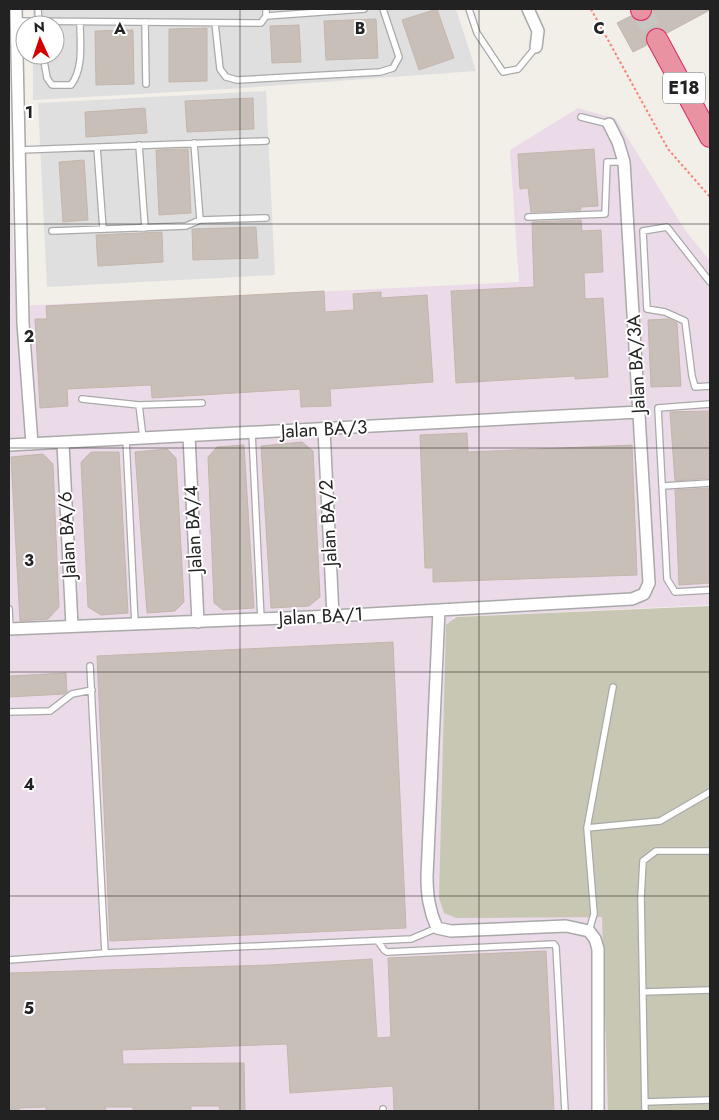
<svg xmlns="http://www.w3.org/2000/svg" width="719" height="1120" font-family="Jost,sans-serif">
<rect width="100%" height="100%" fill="#f2efe9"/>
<path fill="#e0dfdf" d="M33 9H456L476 71 228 89 33 100V55H55V25H33Z
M266 91 275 275 47 287 38 103Z"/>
<path fill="#ebdbe8" d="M578 108 616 119 685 230 710 261V605L453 617 449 696 533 682 710 1111H9V143L16 306 519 282 510 150Z"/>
<path fill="#c7c7b4" d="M710 606V1111H608L602 917 456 918 444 913 439 898 446 625 456 617Z"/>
<path fill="#c7bfb8" stroke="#c4b6ab" d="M437 9 454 58 419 70 402 20Z
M653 9H710V10L667 33 658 27 651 29 645 38 647 45 633 52 617 23 631 16 636 20H646L651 15Z
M376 19 378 58 326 60 324 21Z
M299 25 301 62 272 63 270 26Z
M207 28V81L169 82V29Z
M133 30 134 84 96 85 95 31Z
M253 98 254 129 187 132 185 101Z
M145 108 147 133 86 137 85 112Z
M188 149 191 213 159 215 156 150Z
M594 149 598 206 581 207V210L531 212 528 188 520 189 518 154Z
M84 160 88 220 63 222 59 162Z
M581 220 582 231 601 230 603 272 584 273 585 299 603 298 608 377 575 379V376L456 383 451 291 534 287 532 222Z
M256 227 258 258 193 260 192 229Z
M162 232 163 262 98 266 96 235Z
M324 291 325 312 354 310 353 294 381 292V298L427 295 433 382 330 389 331 406 301 407 300 389 152 398 151 385 67 389 68 406 40 408 35 319H47L46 306Z
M669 319 677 323 681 386 651 387 648 320Z
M710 411V478L675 481 670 412Z
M467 433 468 452 632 445 637 575 433 582V568H425L420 435Z
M302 442 313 451 320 597 309 606 271 608 261 446Z
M244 445 254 608 223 610 214 603 208 457 217 447Z
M167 449 176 458 184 602 175 611 147 613 135 452Z
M91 452H119L128 613 101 615 88 607 81 462Z
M43 454 53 464 59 607 48 619 20 621 11 457Z
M710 488V583L679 585 675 490Z
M393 642 406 928 110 941 97 656Z
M66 673 67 692 64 694 9 697V676Z
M546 951 554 1111H394L393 1086 290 1093 287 1044 122 1050 123 1064 244 1063 245 1111H220L219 1106H191V1111H133V1107H105L106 1111H46V1107L19 1108V1111H9V973L270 965 372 959 377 1038 391 1037 388 958Z"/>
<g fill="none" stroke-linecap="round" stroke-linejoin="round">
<path stroke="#c8c6c1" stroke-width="20" stroke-dasharray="20 10" stroke-linecap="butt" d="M641 10 657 39"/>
<defs>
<path id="service" d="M38 9 39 25
M469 9 477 33 503 72 518 69 536 47
M266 16 364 9
M16 21 261 23 266 16V9
M145 22 146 84
M215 23 220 69 226 77 237 80 380 72 393 68 399 57 383 9
M43 55 47 78 52 85H71C84 68 80 42 80 22
M581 117 609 124
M139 145 145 228
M97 147 103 229
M20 150 266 141
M528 217 605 214 607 162H624
M200 220 266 218
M52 231 186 226 200 220 194 143
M710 282 667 227 643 231 647 309 665 312 685 321 692 376 695 387 710 386
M82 399 139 405 202 403
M710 404 658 408 667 579 675 592 710 590
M139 405 143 438
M252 433 261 619
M126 439 135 624
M663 486 710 483
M9 609 10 629
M90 666 105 953
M9 712 50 711 72 694 92 690
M587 828 660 821 710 792
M589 931 594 914 587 828 613 687
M378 941 384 950 387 952 554 944 556 947 565 1111
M9 960 105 953 411 939 437 928
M643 992 710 990
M645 1102 710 1100
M383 1109V1111
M645 1111 641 897 643 861 656 851H710"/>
<path id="minor" d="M16 9 23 323 32 444
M528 9 538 31 536 47
M324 429 333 616
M189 436 198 622
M63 443 72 626
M9 445 639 412
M439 610 427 876C427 895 429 910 437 928L451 931 566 926 589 931 595 939 598 949V1111
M9 629 333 616 632 599 644 594 649 583 624 162 618 142 609 124"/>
<path id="motorway" d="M641 9V10
M657 39 710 137"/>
</defs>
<use href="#service" stroke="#a9a9a9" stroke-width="8"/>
<use href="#minor" stroke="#a9a9a9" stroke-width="14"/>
<use href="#motorway" stroke="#dc2a67" stroke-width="22"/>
<path stroke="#fa8072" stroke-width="2" stroke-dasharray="2.5 2.5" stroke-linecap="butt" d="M591 9 668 149 710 197"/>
<use href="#service" stroke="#fff" stroke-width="5.5"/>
<use href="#minor" stroke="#fff" stroke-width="11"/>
<use href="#motorway" stroke="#e892a2" stroke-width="20"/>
</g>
<path fill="none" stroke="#222" stroke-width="1" stroke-opacity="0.55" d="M240 9V1111M479 9V1111M9 224H710M9 448H710M9 672H710M9 896H710"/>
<g text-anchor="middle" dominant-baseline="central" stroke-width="4" stroke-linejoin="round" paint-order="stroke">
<rect fill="#fff" stroke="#646464" stroke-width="1" x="663" y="72.5" width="42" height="31" rx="4"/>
<g font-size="18" font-weight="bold" fill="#222">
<text x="684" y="88">E18</text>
</g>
<g font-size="19" fill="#222" stroke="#fff">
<text transform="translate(636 364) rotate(-93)">Jalan BA/3A</text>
<text transform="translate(324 429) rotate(-3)">Jalan BA/3</text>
<text transform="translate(328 523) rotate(-93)">Jalan BA/2</text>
<text transform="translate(193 529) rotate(-93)">Jalan BA/4</text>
<text transform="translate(67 535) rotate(-93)">Jalan BA/6</text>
<text transform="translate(321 616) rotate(-3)">Jalan BA/1</text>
</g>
</g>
<g font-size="16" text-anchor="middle" font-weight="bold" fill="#222" stroke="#fff" stroke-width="4" stroke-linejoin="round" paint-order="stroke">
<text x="120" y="34">A</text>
<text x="360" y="34">B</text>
<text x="599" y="34">C</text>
<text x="29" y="118">1</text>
<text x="29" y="342">2</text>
<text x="29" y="566">3</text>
<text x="29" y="790">4</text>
<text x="29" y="1014">5</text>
</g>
<rect width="719" height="1120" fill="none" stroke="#222222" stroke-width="20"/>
<g transform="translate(40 40) rotate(357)"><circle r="24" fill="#ffffff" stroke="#a7a7a7"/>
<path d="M0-4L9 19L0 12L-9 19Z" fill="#d40000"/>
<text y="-8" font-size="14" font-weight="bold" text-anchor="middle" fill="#222222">N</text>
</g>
</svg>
